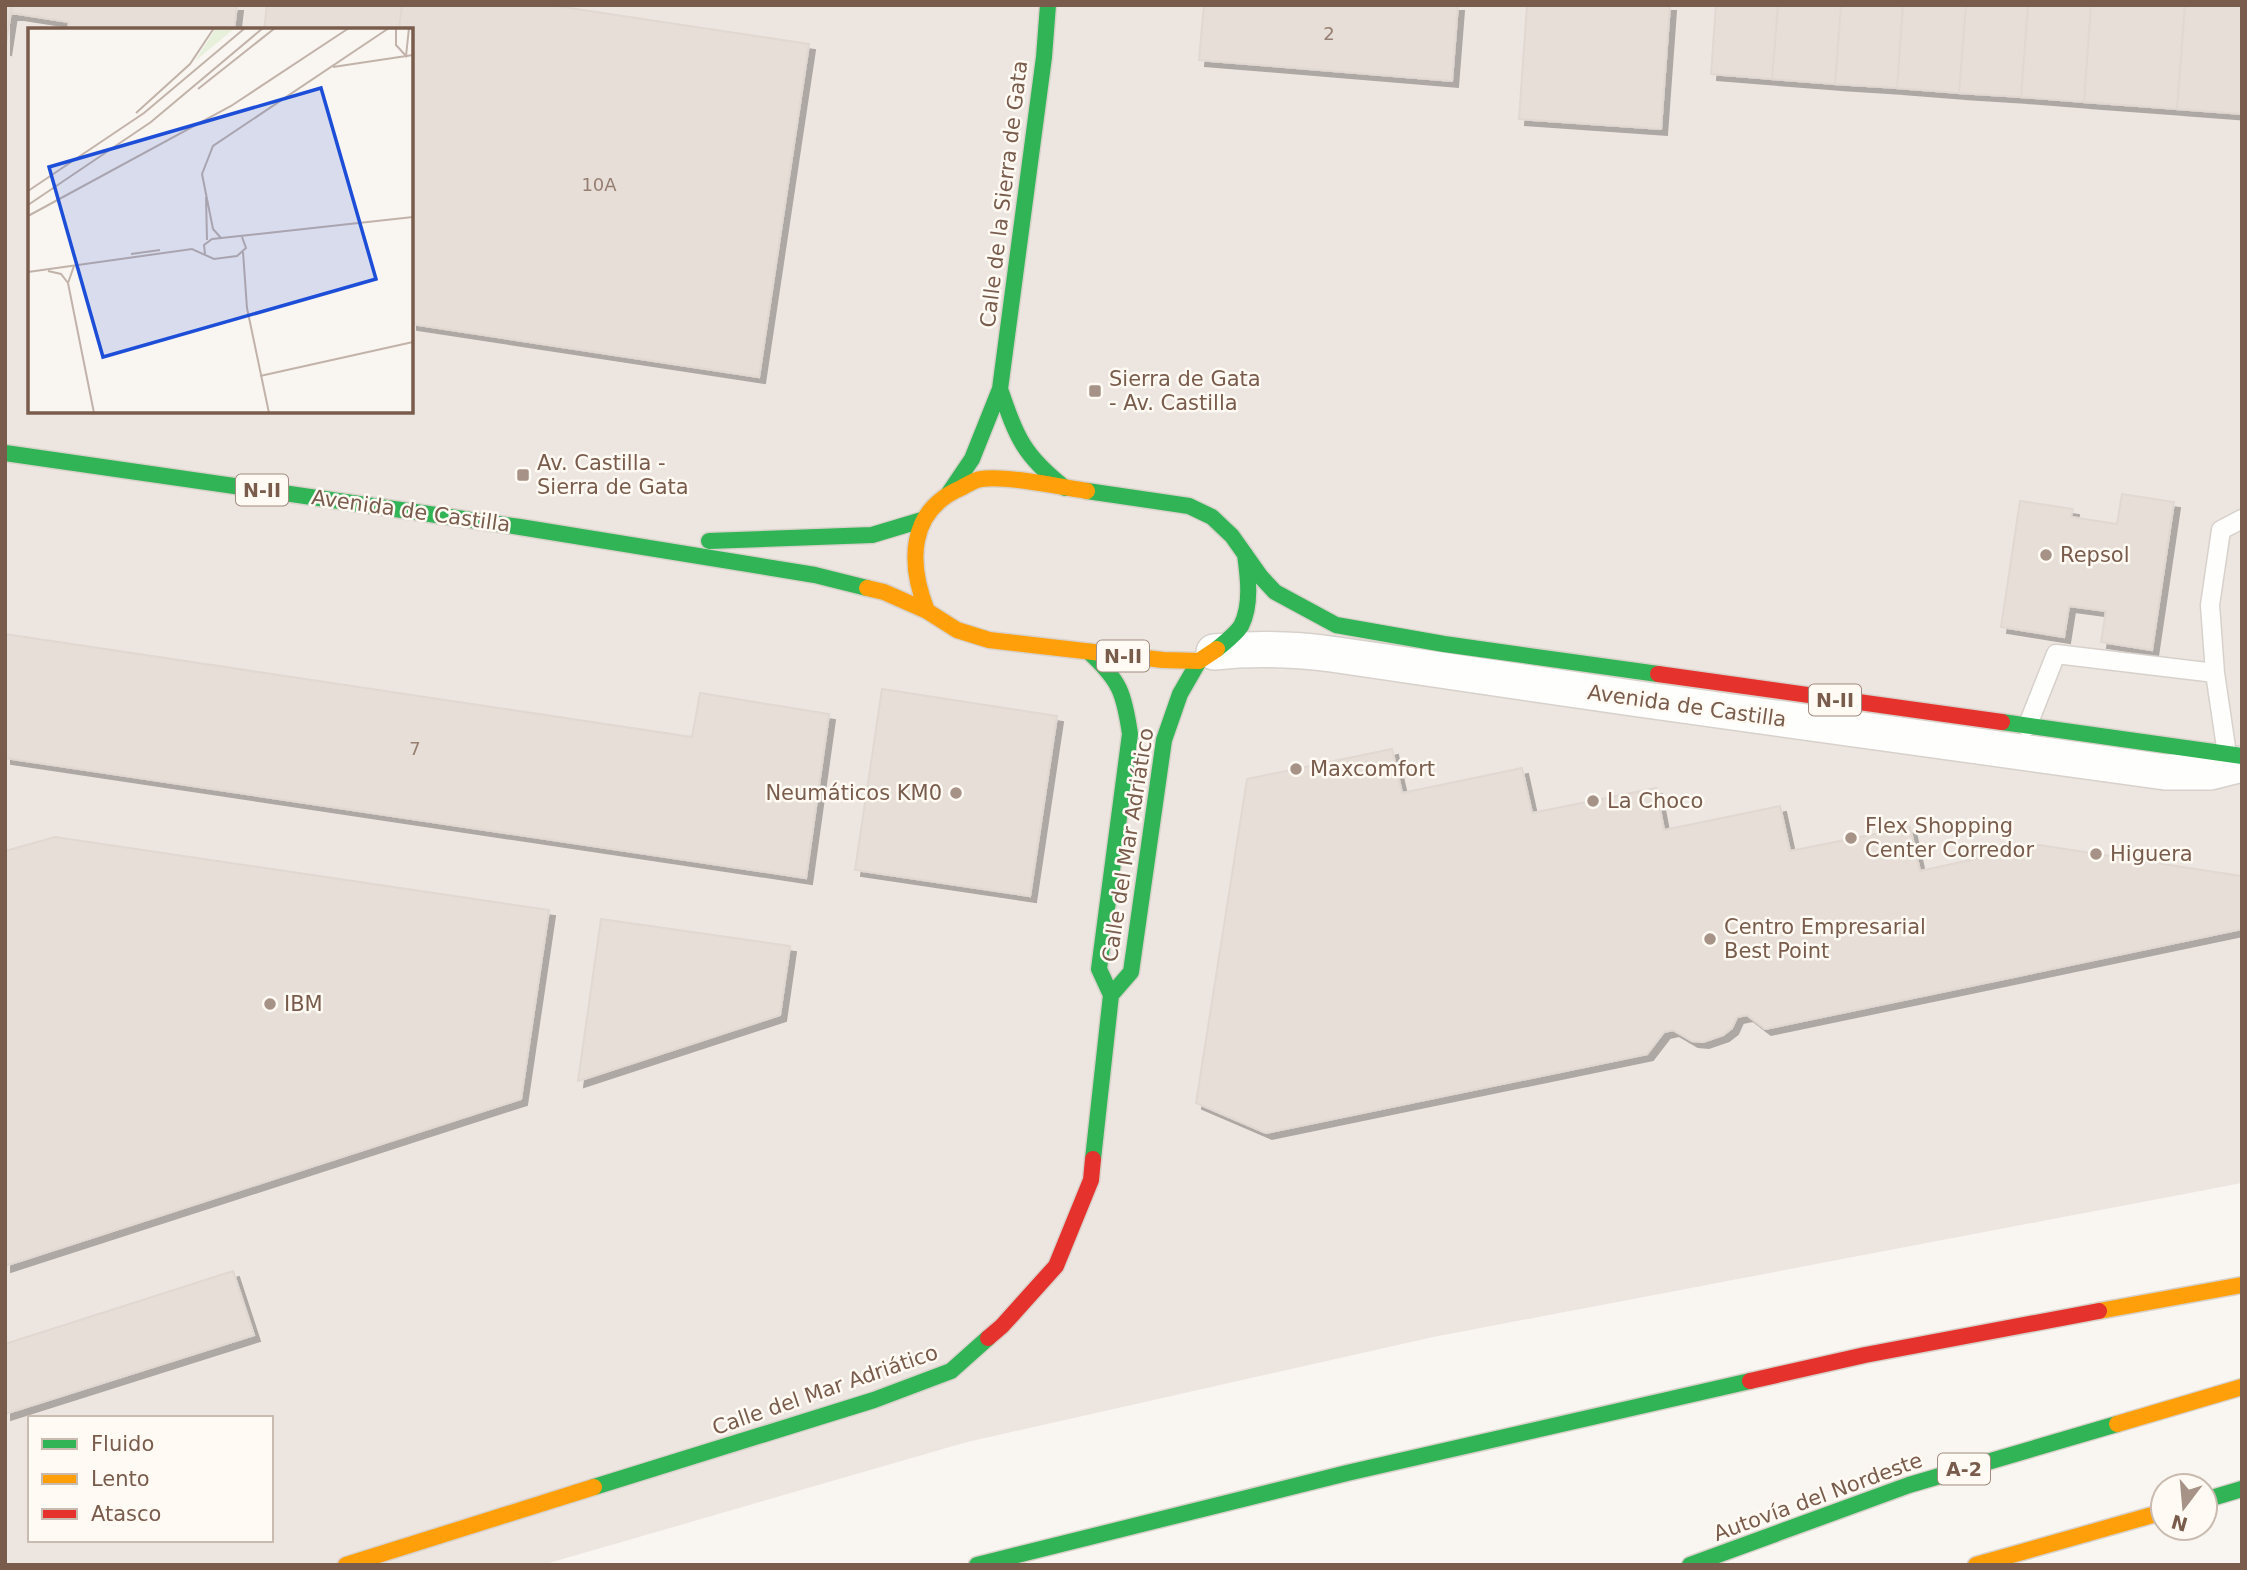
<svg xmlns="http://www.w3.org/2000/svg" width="2247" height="1570" font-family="'DejaVu Sans',sans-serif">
<defs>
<filter id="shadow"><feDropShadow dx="6" dy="6" stdDeviation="0" flood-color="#0004"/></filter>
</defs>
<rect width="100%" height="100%" fill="#f9f5f0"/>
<path fill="#ede5e0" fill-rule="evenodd" d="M5 5H2242V1183L1433 1337 967 1442 542 1565H5ZM30 30H411V411H30ZM30 1418H271V1540H30Z"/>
<path fill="#e6ded7" stroke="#e2d8d2" stroke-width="2" filter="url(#shadow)" d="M5 5H12L5 50Z
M12 5H237L234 30H68L69 22 11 13Z
M267 5H402L399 30H264Z
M402 5H550L809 44 759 377 411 324V30H399Z
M1204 5H1458L1452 81 1199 60Z
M1527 5H1670L1661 129 1519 119Z
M1716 5H1778L1772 79 1711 74Z
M1778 5H1841L1835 84 1772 79Z
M1841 5H1903L1897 88 1835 84Z
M1903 5H1966L1959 93 1897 88Z
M1966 5H2028L2021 97 1959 93Z
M2028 5H2091L2084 102 2021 97Z
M2091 5H2185L2177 109 2084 102Z
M2185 5H2242V114L2177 109Z
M2122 494 2174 502 2152 650 2101 642 2106 611 2069 606 2064 637 2001 627 2020 501 2073 509 2071 517 2117 524Z
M5 634 692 737 700 693 829 714 806 878 5 758Z
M882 689 1057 716 1030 896 855 870Z
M1392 749 1402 793 1522 768 1532 813 1656 788 1664 830 1780 806 1790 851 1910 827 1920 871 2039 845 2242 876V929L1765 1029 1747 1015 1737 1017 1732 1028 1723 1035 1703 1042 1692 1041 1673 1030 1664 1032 1647 1054 1266 1133 1196 1103 1247 779Z
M55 837 549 910 521 1099 5 1266V851Z
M601 919 790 946 780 1015 578 1081Z
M233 1271 254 1335 5 1414V1344Z"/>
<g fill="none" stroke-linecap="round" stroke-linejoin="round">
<defs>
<path id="lane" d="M2027 727 2056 654 2215 673
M2227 754 2215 673 2210 605 2221 530 2242 519"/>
<path id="street" d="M1214 652C1253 648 1292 649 1331 654L1632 698 2165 772H2210L2242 764"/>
<path id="fast" d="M1000 389C1017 438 1023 455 1065 488
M5 453 520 527 815 575 867 588
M1087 491 1189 506 1212 517 1232 536 1261 577 1275 592 1336 625 1444 644 1658 674
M949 493 972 459 1000 389 1044 57 1048 5
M709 541 872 535 922 520
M1217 649C1225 642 1235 635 1241 626 1252 605 1248 576 1245 554
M1090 653C1120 681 1124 693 1130 734L1099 969 1111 995 1093 1159
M2002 722 2242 756
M1111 995 1131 972 1164 740 1180 694 1199 661
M594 1487 874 1400 951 1371 988 1338
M2205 1500 2242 1489
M977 1565 1347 1473 1750 1381
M1690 1565 1909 1485 2117 1424"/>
<path id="slow" d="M867 588 884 592 927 611 957 630 989 640 1163 660 1199 661 1217 649
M927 611C908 563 908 511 961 488 967 485 974 480 981 479 1005 475 1061 487 1087 491
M2099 1311 2242 1285
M2117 1424 2242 1387
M346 1565 594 1487
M1976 1565 2163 1512"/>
<path id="jam" d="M1658 674 2002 722
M988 1338 1002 1326 1056 1266 1091 1180 1093 1159
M1750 1381 1865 1355 2099 1311"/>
</defs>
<use href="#lane" stroke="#d7d1cb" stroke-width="21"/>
<use href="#street" stroke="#d7d1cb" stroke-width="38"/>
<use href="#fast" stroke="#d9d2cb" stroke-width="19"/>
<use href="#slow" stroke="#d9d2cb" stroke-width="19"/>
<use href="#jam" stroke="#d9d2cb" stroke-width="19"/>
<use href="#lane" stroke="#fefefd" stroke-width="18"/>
<use href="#street" stroke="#fefefd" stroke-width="35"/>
<use href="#fast" stroke="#30b455" stroke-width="16"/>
<use href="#slow" stroke="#ff9f0a" stroke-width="16"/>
<use href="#jam" stroke="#e5322d" stroke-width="16"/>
</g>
<g fill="#a69286" stroke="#fffaf3" stroke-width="2.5">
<rect x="1088" y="384" width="14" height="14" rx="3.5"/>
<rect x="516" y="468" width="14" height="14" rx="3.5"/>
<circle cx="2046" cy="555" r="7"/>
<circle cx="1296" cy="769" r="7"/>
<circle cx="956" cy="793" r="7"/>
<circle cx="1593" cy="801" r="7"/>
<circle cx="1851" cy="838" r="7"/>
<circle cx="2096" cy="854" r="7"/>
<circle cx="1710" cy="939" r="7"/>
<circle cx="270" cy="1004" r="7"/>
</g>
<g text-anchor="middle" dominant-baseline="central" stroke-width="5" stroke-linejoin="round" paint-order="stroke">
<g font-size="18" fill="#977e72">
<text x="1329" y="33">2</text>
<text x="599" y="184">10A</text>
<text x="415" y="748">7</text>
</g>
<g fill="#fffaf3" stroke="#a28b7f" stroke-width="2">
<rect x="236" y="474.5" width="52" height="31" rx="5"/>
<rect x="1097" y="640.5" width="52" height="31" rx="5"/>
<rect x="1809" y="684.5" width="52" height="31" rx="5"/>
<rect x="1938" y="1453.5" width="52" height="31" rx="5"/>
</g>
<g font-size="19" font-weight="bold" fill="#7a5c4d">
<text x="262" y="490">N-II</text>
<text x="1123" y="656">N-II</text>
<text x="1835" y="700">N-II</text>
<text x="1964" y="1469">A-2</text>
</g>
<g font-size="21" fill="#7a5c4d" stroke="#fffaf3">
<text transform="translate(1004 194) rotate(-83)">Calle de la Sierra de Gata</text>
<text transform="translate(411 511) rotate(8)">Avenida de Castilla</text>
<text transform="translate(1687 706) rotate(8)">Avenida de Castilla</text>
<text transform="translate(1128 845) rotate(-81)">Calle del Mar Adriático</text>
<text transform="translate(825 1390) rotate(-19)">Calle del Mar Adriático</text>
<text transform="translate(1818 1497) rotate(-20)">Autovía del Nordeste</text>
</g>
<g font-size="21" fill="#7a5c4d" stroke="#fffaf3" text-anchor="start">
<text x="1109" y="379">Sierra de Gata<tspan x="1109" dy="24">- Av. Castilla</tspan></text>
<text x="537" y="463">Av. Castilla -<tspan x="537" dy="24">Sierra de Gata</tspan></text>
<text x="2060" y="555">Repsol</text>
<text x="1310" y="769">Maxcomfort</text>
<text x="942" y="793" text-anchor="end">Neumáticos KM0</text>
<text x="1607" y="801">La Choco</text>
<text x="1865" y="826">Flex Shopping<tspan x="1865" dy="24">Center Corredor</tspan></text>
<text x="2110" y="854">Higuera</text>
<text x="1724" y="927">Centro Empresarial<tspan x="1724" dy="24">Best Point</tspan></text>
<text x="284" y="1004">IBM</text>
</g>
</g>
<g transform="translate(28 28)">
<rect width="385" height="385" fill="#f9f5f0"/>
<path d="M188 0H207L167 33Z" fill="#e7f0db"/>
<path fill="none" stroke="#c2b3aa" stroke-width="2" d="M368 0V17L378 28 381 0M305 39 385 27M170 61 247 0M108 85 162 36 186 0M0 163 116 85 217 0M178 169 179 212M0 177 123 94 235 0M0 188 203 78 321 0M193 210 185 201 174 146 185 118 361 0M215 224 219 280 241 385M103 226 132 222M177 226 176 217 184 211 385 189M46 238 40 255 66 385M20 243 33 246 40 255M0 244 164 221 186 231 209 228 218 220 214 209M232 348 385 314"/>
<path fill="#1d4ed8" fill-opacity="0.15" stroke="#1d4ed8" stroke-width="3.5" d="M293 60 348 251 75 329 21 139Z"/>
<rect width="385" height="385" fill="none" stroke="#7a5c4d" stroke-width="3.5"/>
</g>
<rect width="2247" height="1570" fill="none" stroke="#7a5c4d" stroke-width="14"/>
<rect x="28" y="1416" width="245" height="126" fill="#fffaf3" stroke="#cabbb1" stroke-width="2"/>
<rect x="42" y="1439" width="35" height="10" fill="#30b455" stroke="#cabbb1" stroke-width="2"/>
<text x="91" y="1451" font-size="21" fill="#7a5c4d">Fluido</text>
<rect x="42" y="1474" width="35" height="10" fill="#ff9f0a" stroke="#cabbb1" stroke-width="2"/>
<text x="91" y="1486" font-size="21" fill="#7a5c4d">Lento</text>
<rect x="42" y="1509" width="35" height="10" fill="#e5322d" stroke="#cabbb1" stroke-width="2"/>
<text x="91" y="1521" font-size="21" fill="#7a5c4d">Atasco</text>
<g transform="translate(2184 1507) rotate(196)"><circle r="33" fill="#fffaf3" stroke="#cabbb1" stroke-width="2"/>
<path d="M0-5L12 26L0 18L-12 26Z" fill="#a69286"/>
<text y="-10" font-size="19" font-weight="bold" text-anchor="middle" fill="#7a5c4d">N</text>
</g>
</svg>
